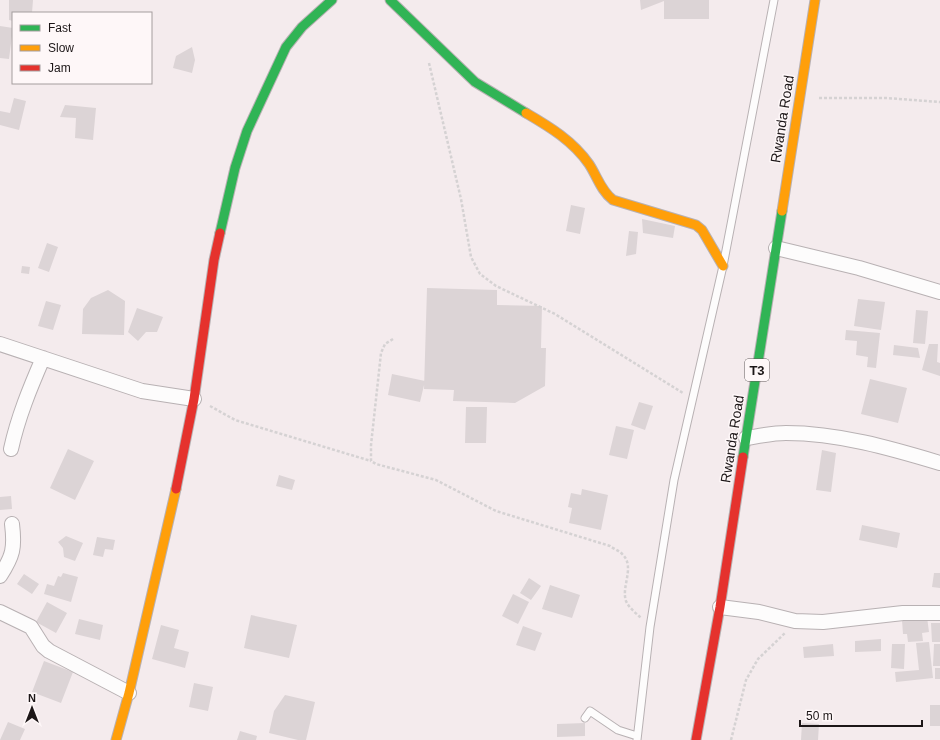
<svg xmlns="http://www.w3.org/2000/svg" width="940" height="740" font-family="Arial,sans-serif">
<rect width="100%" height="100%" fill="#f4ebed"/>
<path fill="#dcd4d6" d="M9 0H33L32 13H13V21L9 20Z
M640 0H709V19H664V1L641 10Z
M0 26 13 28 9 59 0 58Z
M192 47 195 60 192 73 173 68 176 56Z
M14 98 26 101 19 130 0 125V111L10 113Z
M65 105 96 108 93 140 75 138 76 118 60 117Z
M571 205 585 208 580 234 566 231Z
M642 219 675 226 673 238 643 233Z
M629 231 638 232 636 254 626 256Z
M47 243 58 247 49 272 38 268Z
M22 266 30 267 29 274 21 273Z
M427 288 497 290V305L542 306 541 348H546L545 386 515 403 453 401 454 390 424 389Z
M108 290 125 301 124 335 82 334 83 309 91 298Z
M858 299 885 302 881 330 854 326Z
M46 301 61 305 53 330 38 326Z
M137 308 163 317 157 332H146L138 341 128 332Z
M916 310 928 311 925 344 913 343Z
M846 330 880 333 876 368 867 367 868 357 856 355 857 341 845 340Z
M929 344H938L937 362 940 363V376L922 370Z
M894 345 918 348 920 358 893 355Z
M392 374 425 381 420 402 388 395Z
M870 379 907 388 898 423 861 414Z
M639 402 653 406 645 430 631 425Z
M466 407H487L486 443H465Z
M616 426 634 430 627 459 609 455Z
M68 449 94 461 75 500 50 488Z
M822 450 836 453 831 492 816 490Z
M279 475 295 480 292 490 276 486Z
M582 489 608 495 601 530 569 523 572 508 568 507 571 493 581 495Z
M11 496 12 509 0 510V497Z
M862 525 900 533 897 548 859 540Z
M66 536 83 543 75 561 64 557 63 548 58 542Z
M97 537 115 540 113 550 105 549 103 557 93 555Z
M63 573 78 577 71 602 44 594 47 584 54 586 58 576 61 577Z
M934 573H940V588L932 587Z
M24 574 39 584 32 594 17 584Z
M529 578 541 586 531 600 520 593Z
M550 585 580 595 572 618 542 609Z
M513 594 529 602 518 624 502 616Z
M47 602 67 613 56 633 36 622Z
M251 615 297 625 289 658 244 648Z
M927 617 929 632 922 633 923 641 908 642 907 634H903L902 620Z
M79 619 103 625 100 640 75 634Z
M931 623H940V642H932Z
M161 625 179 630 174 648 189 652 185 668 152 659Z
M523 626 542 633 535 651 516 645Z
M881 639V651L855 652V641Z
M929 642 933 678 896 682 895 672 919 670 916 643Z
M833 644 834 656 804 658 803 647Z
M892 644H905L904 669 891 668Z
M934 644H940V666H933Z
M44 661 73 672 61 703 32 692Z
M935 668H940V679H935Z
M194 683 213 687 208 711 189 707Z
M285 695 315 702 306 740H298L269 733 274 711Z
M930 705H940V726H930Z
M8 722 25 729 20 740H0Z
M585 723V736L557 737V724Z
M802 723 819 724 818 740H801Z
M240 731 257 736 256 740H237Z"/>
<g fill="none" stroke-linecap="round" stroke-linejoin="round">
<defs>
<path id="lane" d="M585 718 590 711 618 730 637 736
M637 740 650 627 674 480 723 266 774 0"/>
<path id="street" d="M776 248 859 268 940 292
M0 344 142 391 194 399
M746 438C759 436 773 433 786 433 838 433 890 448 940 463
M11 449C18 417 30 388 43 358
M0 576C13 556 15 548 12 524
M720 607 759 612 795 621 823 622 903 613H940
M0 612 31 627 43 646 49 651 129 693"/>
<path id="fast" d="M390 0 475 82 526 113
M220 233 235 168 247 131 286 47 302 27 332 0
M743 457 782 211"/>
<path id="slow" d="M526 113C550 127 573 141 589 164 597 176 601 191 613 200L696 225 702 230 723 266
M782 211 815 0
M116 740 129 693 176 489"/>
<path id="jam" d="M176 489 194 399 214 260 220 233
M696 740 720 607 743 457"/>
</defs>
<use href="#lane" stroke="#b8b1b3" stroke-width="9"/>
<use href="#street" stroke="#b8b1b3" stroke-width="16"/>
<use href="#fast" stroke="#b8b1b3" stroke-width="11"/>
<use href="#slow" stroke="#b8b1b3" stroke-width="11"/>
<use href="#jam" stroke="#b8b1b3" stroke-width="11"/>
<path stroke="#d5d2d3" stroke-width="2.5" stroke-dasharray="3 2" stroke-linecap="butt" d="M429 63 461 199 471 257 480 274 496 286 555 314 683 393
M819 98H886L940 102
M393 339 385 344 381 353 371 445V461L376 464 436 480 496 511 610 546C614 549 620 551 623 555 635 567 621 587 626 601 629 608 636 613 641 618
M210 406 235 420 371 461
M731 740 746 680 758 659 785 633"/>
<use href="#lane" stroke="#fdfcfc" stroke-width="7"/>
<use href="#street" stroke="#fdfcfc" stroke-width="14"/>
<use href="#fast" stroke="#30b455" stroke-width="9"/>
<use href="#slow" stroke="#ff9f0a" stroke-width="9"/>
<use href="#jam" stroke="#e5322d" stroke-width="9"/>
</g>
<g text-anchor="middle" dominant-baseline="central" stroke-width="3" stroke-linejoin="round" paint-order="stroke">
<rect fill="#fef7f8" stroke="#605a5a" stroke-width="1" x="745" y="359" width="24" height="22" rx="3"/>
<g font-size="13" font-weight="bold" fill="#1c1617">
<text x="757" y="370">T3</text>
</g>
<g font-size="14" fill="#1c1617" stroke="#fef7f8">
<text transform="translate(782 119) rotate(-81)">Rwanda Road</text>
<text transform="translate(732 439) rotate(-81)">Rwanda Road</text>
</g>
</g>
<rect x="12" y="12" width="140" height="72" fill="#fef7f8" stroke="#a49d9e"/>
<rect x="20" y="25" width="20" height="6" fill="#30b455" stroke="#a49d9e"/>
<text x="48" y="32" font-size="12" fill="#1c1617">Fast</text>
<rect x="20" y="45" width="20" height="6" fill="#ff9f0a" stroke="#a49d9e"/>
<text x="48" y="52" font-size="12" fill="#1c1617">Slow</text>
<rect x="20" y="65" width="20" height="6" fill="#e5322d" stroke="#a49d9e"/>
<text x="48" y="72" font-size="12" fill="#1c1617">Jam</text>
<g transform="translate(32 708)" stroke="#fef7f8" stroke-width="3" paint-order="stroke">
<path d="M0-3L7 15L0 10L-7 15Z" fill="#1c1617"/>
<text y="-6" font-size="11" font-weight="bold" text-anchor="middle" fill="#1c1617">N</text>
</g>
<path d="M800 720v6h122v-6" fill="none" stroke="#1c1617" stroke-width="2"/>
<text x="806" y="720" font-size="12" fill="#1c1617" stroke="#fef7f8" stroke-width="3" paint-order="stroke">50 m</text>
</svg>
